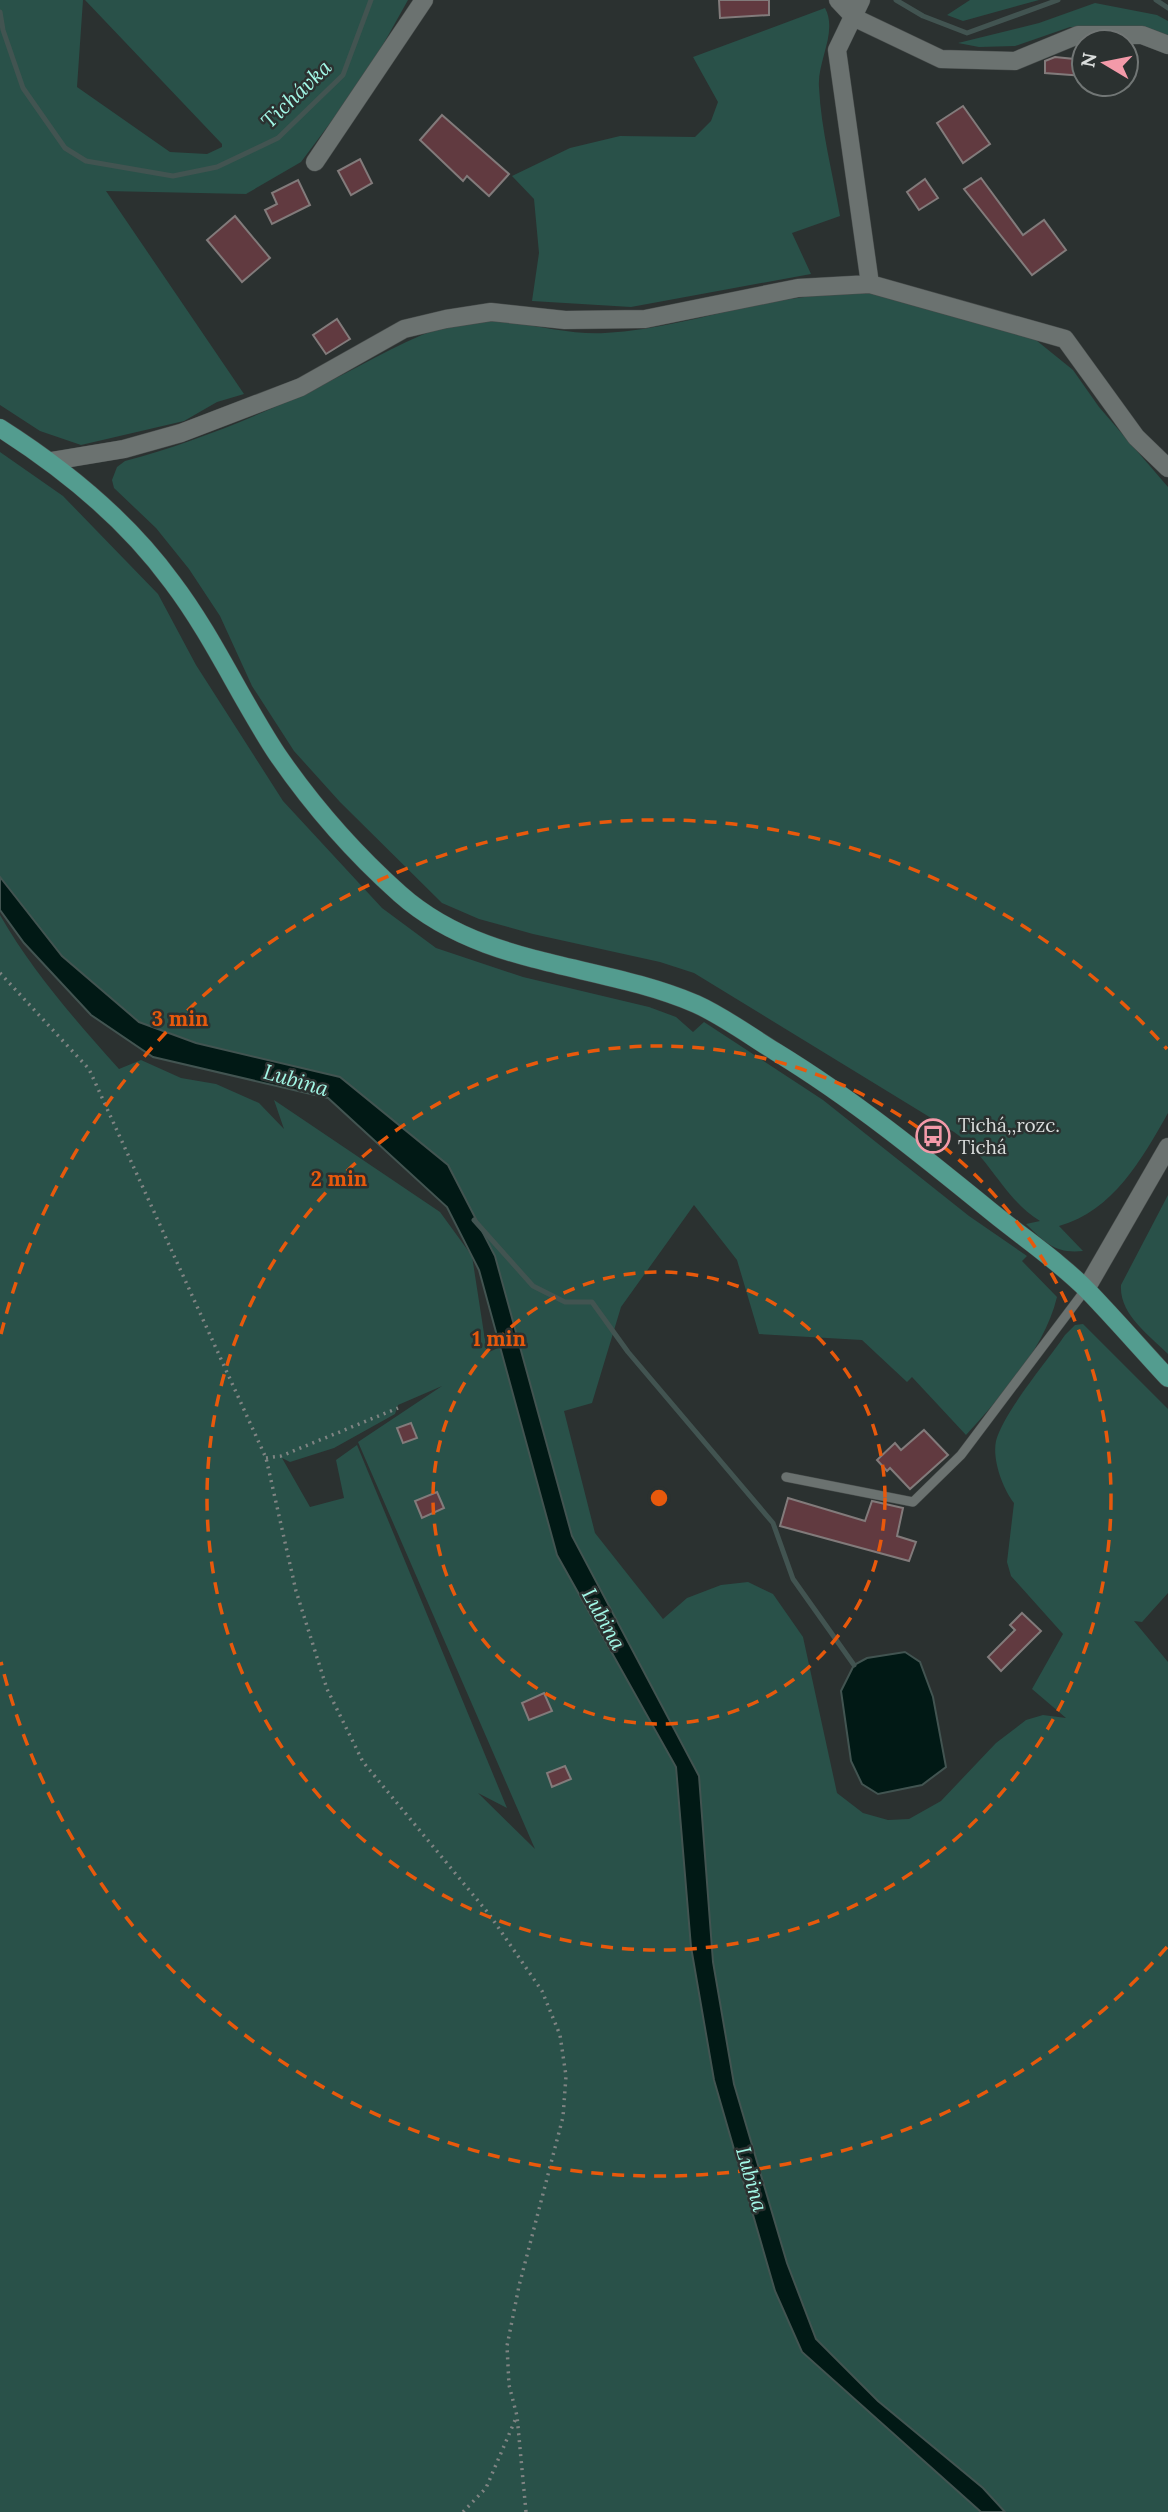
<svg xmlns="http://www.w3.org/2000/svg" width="1168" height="2512" font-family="Lora,serif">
<rect width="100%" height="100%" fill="#2b3130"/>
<path fill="#295149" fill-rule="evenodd" d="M0 0H83L77 87 170 152 207 154 222 147V144L85 0H408L366 75 301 162 246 194 106 191 244 394 217 402 184 421 81 445 40 431 0 405Z
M970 0H1039L963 21 947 15Z
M1095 3 1157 15 1168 21V36L1107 27H1070L1015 46 979 47 958 43 1039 23Z
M825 8C838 32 817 61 819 87 821 130 833 174 840 216L792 233 811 274 631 307 532 301 539 253 534 199 512 176 570 148 620 136 695 137 711 121 718 102 693 57Z
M861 291 932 307 1031 336 1073 370 1099 407 1168 487V1113C1142 1159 1113 1211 1059 1226L1083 1251C1056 1254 1045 1243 1026 1224L1040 1221C1003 1198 990 1157 954 1132L694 973 660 962 533 934 479 919 442 903 340 802 294 751 252 686 220 616 189 569 156 528 114 488 112 480 117 467 125 461C196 442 266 413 332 380 372 360 409 337 452 324 494 311 557 336 605 333 656 330 705 316 756 305 791 298 826 294 861 291Z
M0 452 63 496 158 594 196 665 283 801 382 908 436 948 523 977 649 1007 676 1017 693 1032 704 1022 823 1100 969 1216 1027 1256 1022 1261 1057 1297C1044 1350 1002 1395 966 1435L912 1377 907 1382 862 1340 759 1334 737 1260 694 1205 621 1307 592 1403 564 1411 595 1533 663 1619 687 1598 721 1585 748 1582 773 1594 803 1637 837 1793 863 1813 888 1820 909 1819 941 1801 996 1743 1026 1720 1043 1715 1066 1718 1032 1689 1063 1634 1011 1576 1007 1562 1014 1503C1003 1489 992 1460 996 1441 1003 1413 1048 1360 1065 1335L1075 1325 1083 1324 1168 1409V1593L1142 1622 1134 1621 1168 1662V2512H1005L983 2488 878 2401 816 2340 787 2263 734 2085 713 1962 699 1776 572 1536 495 1256 448 1165 339 1077 196 1043 139 1022 62 956 0 877Z
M0 915C32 971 76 1021 119 1069L141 1060 181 1078 216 1084 259 1103 284 1129 274 1100 440 1212 472 1256 487 1353 500 1347 557 1555 676 1767 691 1947 714 2080 775 2291 802 2352 981 2512H0ZM442 1386 358 1442 535 1849 478 1793 507 1808 357 1445 336 1460 344 1498 310 1507 282 1458 290 1462 334 1448 395 1414 398 1405Z
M1168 1195V1354C1149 1335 1119 1314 1121 1285Z"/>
<path fill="#011915" stroke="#425451" stroke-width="2" d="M0 877 62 956 139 1022 196 1043 340 1077 448 1165 495 1256 572 1536 699 1776 713 1962 734 2084 787 2263 816 2339 878 2401 983 2488 1005 2512H981L802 2352 775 2291 714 2080 691 1947 676 1767 557 1555 479 1270 447 1207 328 1098 153 1057 91 1015 24 943 0 910Z
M905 1652 920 1662 933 1697 946 1767 922 1785 878 1794 862 1784 851 1761 841 1691 854 1665 867 1658Z"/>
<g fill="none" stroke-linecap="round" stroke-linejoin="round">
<path stroke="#425451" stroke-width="5" d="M896 0 923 16 967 33 1058 0
M1156 0 1168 8
M0 12 3 30 23 88 65 148 86 161 173 176 217 167 278 138 343 75 371 0
M474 1220 533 1286 565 1302H592L628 1352 773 1523 793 1579 854 1665"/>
</g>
<path fill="#613a40" stroke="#827b7b" stroke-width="2" d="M719 0H769V15L720 18Z
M1055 57 1084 60V76L1045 73V61Z
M963 106 990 144 963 163 937 123Z
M442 115 509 174 489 196 467 176 463 181 420 140Z
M360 159 372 183 351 195 338 171Z
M981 178 1023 235 1044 220 1066 250 1032 275 964 189Z
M925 179 938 198 919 210 907 192Z
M298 180 310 205 272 224 265 210 277 204 272 193Z
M235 216 270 258 242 282 207 240Z
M337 319 350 339 326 354 313 335Z
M411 1423 417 1438 403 1443 397 1428Z
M924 1430 948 1455 910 1489 890 1468 887 1471 877 1460 895 1443 901 1450Z
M437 1492 444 1508 422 1518 415 1501Z
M788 1498 865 1521 872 1501 903 1508 897 1536 916 1542 909 1561 780 1526Z
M1022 1613 1041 1631 1001 1671 988 1657 1015 1630 1010 1625Z
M544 1693 552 1711 529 1720 522 1703Z
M565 1766 571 1779 552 1787 547 1773Z"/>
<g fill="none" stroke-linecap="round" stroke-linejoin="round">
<defs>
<path id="service" d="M786 1477 913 1502 961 1455 1086 1289"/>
<path id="minor" d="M838 0 855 18 941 59 1015 61 1078 35H1142L1168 45
M861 0 837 50 870 284
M315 162 424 0
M52 461 124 449 181 433 301 387 404 329 446 319 491 312 565 320 645 319 798 288 870 284 1065 339 1136 437 1168 468"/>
<path id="tertiary" d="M1086 1289 1168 1147"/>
<path id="primary" d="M0 428C66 470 126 519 172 582 213 636 240 698 277 754 312 805 354 853 400 894 483 968 598 962 696 1004 723 1016 750 1036 776 1052 853 1099 923 1156 993 1213 1025 1239 1061 1263 1089 1292 1116 1320 1142 1350 1168 1378"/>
</defs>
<use href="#service" stroke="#474c4b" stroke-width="10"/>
<use href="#minor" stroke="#474c4b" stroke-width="19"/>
<use href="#tertiary" stroke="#474c4b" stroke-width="19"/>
<use href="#primary" stroke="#474c4b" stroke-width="19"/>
<path stroke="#7f8483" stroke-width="3.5" stroke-dasharray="2 5" stroke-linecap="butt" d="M0 973 89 1069 266 1458 296 1591 327 1689 363 1762 489 1914 542 1991 560 2035 566 2076 563 2117 519 2286 507 2346 509 2385 517 2416 526 2512
M266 1458 281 1456 398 1408
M463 2512 486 2488 516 2418"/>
<use href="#service" stroke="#6b7270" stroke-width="9"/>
<use href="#minor" stroke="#6b7270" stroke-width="18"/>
<use href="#tertiary" stroke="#6b7270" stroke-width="18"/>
<use href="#primary" stroke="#539c8f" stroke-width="18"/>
</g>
<g fill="none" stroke="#e8590c" stroke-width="3.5" stroke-dasharray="12 9">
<circle cx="659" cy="1498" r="226"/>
<circle cx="659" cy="1498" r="452"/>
<path d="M1167 1947A678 678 0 0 1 1 1662M1 1334A678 678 0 0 1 1167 1049"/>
</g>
<defs>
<symbol id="bus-ring" viewBox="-11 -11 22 22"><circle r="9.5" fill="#2b3130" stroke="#f39aa9" stroke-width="1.5"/><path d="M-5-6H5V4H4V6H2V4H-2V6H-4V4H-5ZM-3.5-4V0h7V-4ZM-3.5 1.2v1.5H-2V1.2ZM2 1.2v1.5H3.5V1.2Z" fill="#f39aa9"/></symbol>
</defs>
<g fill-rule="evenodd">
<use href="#bus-ring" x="914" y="1117" width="38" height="38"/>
</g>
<g text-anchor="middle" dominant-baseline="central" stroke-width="5" stroke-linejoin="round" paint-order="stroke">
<g font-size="19" fill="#dadddc" stroke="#2b3130" text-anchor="start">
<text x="958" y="1125">Tichá,,rozc.<tspan x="958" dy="22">Tichá</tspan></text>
</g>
<g font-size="21" font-style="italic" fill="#a2f7e6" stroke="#2b3130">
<text transform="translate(296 94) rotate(-44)">Tichávka</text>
<text transform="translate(296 1080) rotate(16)">Lubina</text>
<text transform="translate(604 1619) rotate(61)">Lubina</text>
<text transform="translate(752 2179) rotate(74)">Lubina</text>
</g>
</g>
<circle cx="659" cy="1498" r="10" fill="#e8590c" stroke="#2b3130" stroke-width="3.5"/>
<g font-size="21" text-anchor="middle" font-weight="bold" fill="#e8590c" stroke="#2b3130" stroke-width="5" stroke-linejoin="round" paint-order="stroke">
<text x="180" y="1026">3 min</text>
<text x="339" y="1186">2 min</text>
<text x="499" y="1346">1 min</text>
</g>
<g transform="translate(1105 63) rotate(280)"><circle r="33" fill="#2b3130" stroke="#717675" stroke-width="2"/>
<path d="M0-5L12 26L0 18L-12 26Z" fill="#f39aa9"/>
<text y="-10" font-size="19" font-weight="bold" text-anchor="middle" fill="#dadddc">N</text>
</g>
</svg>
